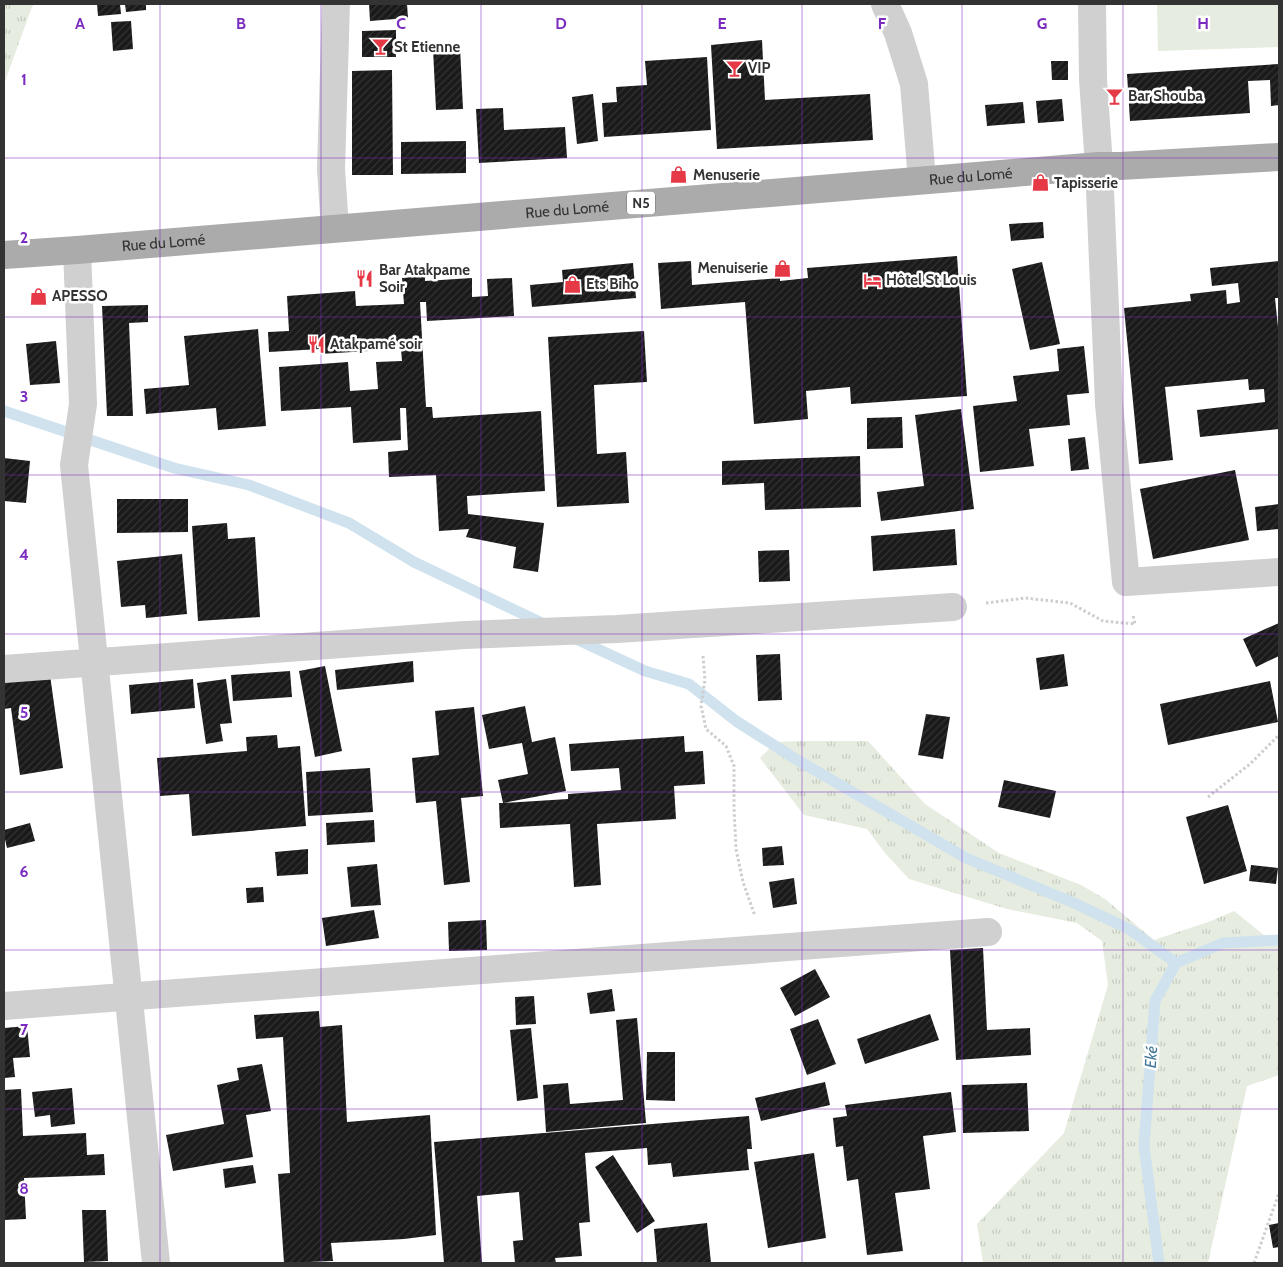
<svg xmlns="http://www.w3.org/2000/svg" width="1283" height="1267" font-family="Cabin,sans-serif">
<defs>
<pattern id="grass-tufts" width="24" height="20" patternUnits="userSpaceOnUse" patternTransform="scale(1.25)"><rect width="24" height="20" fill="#e6ecdf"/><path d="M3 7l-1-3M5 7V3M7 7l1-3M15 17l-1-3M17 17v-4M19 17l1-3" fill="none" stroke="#c6cbc0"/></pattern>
<pattern id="building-hatch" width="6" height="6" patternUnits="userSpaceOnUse" patternTransform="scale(1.25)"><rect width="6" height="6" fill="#1a1a1a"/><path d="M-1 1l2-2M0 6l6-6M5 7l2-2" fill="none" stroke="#333"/></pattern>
</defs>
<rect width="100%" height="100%" fill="#fff"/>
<path fill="url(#grass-tufts)" d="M4 4H33L4 84Z
M798 741H868L925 804 999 853 1081 885 1105 899 1154 940 1211 921 1234 911 1279 947V1075L1247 1086 1208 1263H983L977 1224 1064 1133 1108 985 1102 941 1077 923 1007 909 909 879 885 853 867 829 804 815 760 758 776 742Z"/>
<path fill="#e6ecdf" d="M1157 4H1279V47L1158 51Z"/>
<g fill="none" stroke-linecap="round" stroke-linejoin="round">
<path stroke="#cfe2ee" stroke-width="11" d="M4 411 174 468 249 485 349 523 414 562 546 625
M574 638 645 671 689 684 736 721 794 758 966 858 1074 903 1129 929 1176 963
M1159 1263 1144 1146 1155 1001 1176 963 1223 943 1279 940"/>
</g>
<path fill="url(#building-hatch)" d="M97 4H120L121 14 98 16Z
M125 4H146V10L126 12Z
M369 4H407L408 18 370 21Z
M131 21 133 49 113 51 111 22Z
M396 30V57H362V31Z
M762 40 765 100 870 94 873 140 717 149 711 45Z
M460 47 463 109 436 110 433 49Z
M707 57 711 130 604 137 602 103 617 102 616 87 647 85 645 61Z
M1051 61H1068V80H1052Z
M1279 64V105L1271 106 1270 80 1248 81 1250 113 1130 121 1127 74Z
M392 70 393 175H352V71Z
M593 94 598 141 577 144 572 97Z
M1062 99 1064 121 1038 123 1036 101Z
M1023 102 1025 123 987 126 985 105Z
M503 108 504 130 565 127 567 158 479 163 476 109Z
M466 141V173L401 174V142Z
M1043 222 1044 238 1011 241 1009 224Z
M957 256 967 396 851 404 850 387 806 391 808 419 754 424 745 302 661 309 658 263 691 261 692 285 780 278V281L808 278 807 268Z
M1279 261V298H1275L1279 337V429L1200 437 1197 410 1265 402 1264 389 1249 390 1248 379 1165 387 1173 460 1139 464 1124 308 1191 301 1190 294 1226 290 1227 304 1240 302 1238 283 1212 286 1210 268Z
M1042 262 1060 344 1030 350 1012 269Z
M633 263 636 298 532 307 530 285 563 282 562 270Z
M425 276V281L472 278V297L488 296 487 279 512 278 514 316 427 321 426 302H420L426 407H432L433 418 541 411 545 491 467 496 468 514 544 523 538 572 513 568 516 547 466 537 469 529 439 531 436 475 389 477 388 452 408 450 406 408H400L401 440 353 443 351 407 281 411 279 367 348 362 350 391 378 389 376 362 402 361 401 349 320 354V349L269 352 268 332 289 331 287 296 355 291 356 306 404 304 402 278Z
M148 305V322L129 323 133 416H107L102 306Z
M258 329 266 426 218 430 216 408 146 414 144 389 189 385 184 336Z
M644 331 647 382 594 385 597 454 626 452 629 503 557 507 548 337Z
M56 341 60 383 30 385 26 344Z
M1084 346 1089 393 1067 395 1070 425 1029 429 1034 466 980 472 973 406 1017 401 1013 376 1059 371 1057 349Z
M961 409 974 509 881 521 877 492 924 486 915 415Z
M902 417 903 448 867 449V418Z
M1085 437 1089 469 1071 471 1068 439Z
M860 456 861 507 765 510 764 483 722 485V461Z
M4 458 30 461 26 503 4 501Z
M1235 470 1249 540 1153 559 1140 489Z
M117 499H188V532L117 533Z
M1279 504V529L1257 531 1255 507Z
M227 523 228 539 255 537 260 617 198 621 192 526Z
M955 529 957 565 873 571 871 536Z
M789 550 790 581 759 582 758 551Z
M182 554 187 614 146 618 145 605 121 607 117 561Z
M1279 623V656L1256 667 1243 639Z
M780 654 782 700 758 701 756 655Z
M1064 654 1068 686 1040 690 1036 658Z
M413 661 414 682 337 690 335 670Z
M325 666 342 751 315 757 299 671Z
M290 671 292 697 233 701 231 675Z
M50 675 63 768 20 775 11 708 4 709V682Z
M193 679 195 708 131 714 129 685Z
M226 679 232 723 220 724 223 741 206 744 197 683Z
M1270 681 1278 722 1168 745 1160 704Z
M525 706 532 742 555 737 566 791 503 803 568 799V794L621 790 619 768 571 771 569 744 684 736 685 752 703 751 705 784 674 786 676 819 597 824 601 885 574 887 570 824 500 828 499 803H503L498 780 528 774 522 743 489 749 482 715Z
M474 707 483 796 461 798 470 882 444 885 436 801 416 803 412 758 439 755 435 711Z
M926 714 950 717 943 759 918 755Z
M277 735 278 748 300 746 306 826 192 836 189 794 160 796 157 758 247 751 246 737Z
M370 768 373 812 308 816 306 772Z
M1004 780 1056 791 1050 818 998 807Z
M1228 805 1247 871 1204 884 1186 817Z
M374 820 375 842 327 845 326 823Z
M30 823 35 841 7 848 4 835V830Z
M782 846 784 865 763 866 762 848Z
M308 849V874L277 876 275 852Z
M377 864 381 905 351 907 347 867Z
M1251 865 1278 868 1276 884 1249 881Z
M794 878 797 904 773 908 769 882Z
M263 887 264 902 247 903 246 888Z
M374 910 379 938 326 946 322 918Z
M486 920 487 950 449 951 448 922Z
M983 948 987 1030 1030 1028 1031 1055 956 1060 950 950Z
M815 969 830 997 795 1016 780 988Z
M612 989 615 1011 590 1014 587 993Z
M534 996 536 1024 516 1025 515 997Z
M319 1011 320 1027 342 1025 347 1122 430 1115 436 1235 404 1239 331 1243 333 1261 284 1263 278 1174 290 1173 283 1037 256 1039 254 1015Z
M930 1014 939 1040 865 1064 857 1039Z
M637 1018 646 1123 546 1132 543 1085 568 1083 570 1104 623 1100 616 1020Z
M818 1019 836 1064 807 1075 790 1029Z
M27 1026 30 1057 13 1058 15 1077 4 1078V1028Z
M531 1028 538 1098 517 1101 510 1030Z
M647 1052H675V1101L646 1100Z
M262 1064 271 1111 246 1115 253 1157 173 1171 166 1135 224 1124 217 1085 239 1080 237 1068Z
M825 1082 830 1105 761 1121 755 1098Z
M1027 1083 1029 1131 963 1133 962 1085Z
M72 1088 75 1124 51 1127 50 1115 35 1117 32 1092Z
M21 1089 23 1136 86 1133 87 1155 104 1154 105 1175 24 1178 26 1219 4 1220V1090Z
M951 1092 956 1132 923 1136 930 1189 895 1193 903 1251 867 1255 858 1179 847 1181 843 1146 836 1147 833 1118 847 1116 845 1105Z
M749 1116 752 1149H747L749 1170 673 1177 671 1163 648 1165 647 1148 585 1153 590 1222 579 1223 582 1256 555 1258 556 1263H515L513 1241 523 1240 519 1192 477 1196 482 1263H444L434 1142Z
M814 1153 826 1238 768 1248 754 1162Z
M613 1155 655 1221 637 1233 595 1167Z
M253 1165 256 1183 225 1188 223 1169Z
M82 1210H106L108 1261 84 1262Z
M707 1223 711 1263H657L654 1229Z
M1279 1223V1247L1273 1248 1269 1225Z"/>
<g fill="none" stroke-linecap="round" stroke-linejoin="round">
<path stroke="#cdcdcd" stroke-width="3" stroke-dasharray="2.5 2.5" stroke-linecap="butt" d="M986 603 1025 598 1070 603 1103 621 1135 624 1133 615
M703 656 705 680 701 706 706 729 726 746 734 766V808L736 849 743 882 755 916
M1208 797 1250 764 1279 735
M1254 1263 1279 1193"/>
<path stroke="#d0d0d0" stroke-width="28" d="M885 4 898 33 914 84 922 180
M1092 4 1093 79 1099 166 1109 404 1126 582 1279 572
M335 228 331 169 336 4
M77 250 83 404 74 465 156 1263
M4 669 465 635 617 629 953 607
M4 1006 988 932"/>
<path stroke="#ababab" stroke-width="28" id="s1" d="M4 255 77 250 1099 166H1120L1279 157"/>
</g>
<path fill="none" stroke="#7b2cbf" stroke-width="1" stroke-opacity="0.55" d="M160 4V1263M321 4V1263M481 4V1263M642 4V1263M802 4V1263M962 4V1263M1123 4V1263M4 158H1279M4 317H1279M4 475H1279M4 634H1279M4 792H1279M4 950H1279M4 1109H1279"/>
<defs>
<symbol id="bar-bare" viewBox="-9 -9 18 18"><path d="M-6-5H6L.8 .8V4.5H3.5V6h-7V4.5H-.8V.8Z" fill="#e63946" stroke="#fff" stroke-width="2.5" paint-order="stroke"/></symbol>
<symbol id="shop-bare" viewBox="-9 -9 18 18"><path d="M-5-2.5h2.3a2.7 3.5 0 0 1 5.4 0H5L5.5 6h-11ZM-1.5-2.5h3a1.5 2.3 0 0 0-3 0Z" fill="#e63946" stroke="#fff" stroke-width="2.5" paint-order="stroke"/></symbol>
<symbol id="restaurant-bare" viewBox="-9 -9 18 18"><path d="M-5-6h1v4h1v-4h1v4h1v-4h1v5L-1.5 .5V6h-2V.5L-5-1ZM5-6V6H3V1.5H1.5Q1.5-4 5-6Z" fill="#e63946" stroke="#fff" stroke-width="2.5" paint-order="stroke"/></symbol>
<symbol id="hotel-bare" viewBox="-9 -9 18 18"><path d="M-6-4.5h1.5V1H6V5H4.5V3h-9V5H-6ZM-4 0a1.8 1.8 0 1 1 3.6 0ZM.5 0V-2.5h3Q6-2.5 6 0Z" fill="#e63946" stroke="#fff" stroke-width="2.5" paint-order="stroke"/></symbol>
</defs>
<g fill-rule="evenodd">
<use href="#bar-bare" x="368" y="34" width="25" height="25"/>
<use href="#bar-bare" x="722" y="56" width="25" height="25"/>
<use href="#bar-bare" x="1102" y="84" width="25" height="25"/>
<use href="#shop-bare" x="666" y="162" width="25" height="25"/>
<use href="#shop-bare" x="1028" y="170" width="25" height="25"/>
<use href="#shop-bare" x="770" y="256" width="25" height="25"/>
<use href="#restaurant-bare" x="352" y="266" width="25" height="25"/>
<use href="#hotel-bare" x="860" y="268" width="25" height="25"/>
<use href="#shop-bare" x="560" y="272" width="25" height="25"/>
<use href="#shop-bare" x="26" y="284" width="25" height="25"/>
<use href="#restaurant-bare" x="304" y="332" width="25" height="25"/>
</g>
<g text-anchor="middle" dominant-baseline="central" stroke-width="5" stroke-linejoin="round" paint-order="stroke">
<rect fill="#fff" stroke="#707070" stroke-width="1" x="627" y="191.5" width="28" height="23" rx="4"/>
<g font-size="14" font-weight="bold" fill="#333">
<text x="641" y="203">N5</text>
</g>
<g font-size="15" font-weight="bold" fill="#333" stroke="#fff" text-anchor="start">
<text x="394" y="47">St Etienne</text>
<text x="748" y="68">VIP</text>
<text x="1128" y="96">Bar Shouba</text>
<text x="693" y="175">Menuserie</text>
<text x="1054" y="183">Tapisserie</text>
<text x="768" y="268" text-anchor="end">Menuiserie</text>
<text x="379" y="270">Bar Atakpame<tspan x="379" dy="17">Soir</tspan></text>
<text x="886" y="280">Hôtel St Louis</text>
<text x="586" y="284">Ets Biho</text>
<text x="52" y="296">APESSO</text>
<text x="330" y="344">Atakpamé soir</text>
</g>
<g font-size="15" fill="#333" stroke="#fff">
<text stroke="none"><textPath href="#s1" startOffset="970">Rue du Lomé</textPath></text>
<text stroke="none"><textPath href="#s1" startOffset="565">Rue du Lomé</textPath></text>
<text stroke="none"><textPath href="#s1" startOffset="160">Rue du Lomé</textPath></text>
</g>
<g font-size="16" font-style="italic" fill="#3f7597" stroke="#fff">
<text transform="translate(1151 1057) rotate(-86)">Eké</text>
</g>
</g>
<g font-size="16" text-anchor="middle" font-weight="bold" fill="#7b2cbf" stroke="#fff" stroke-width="5" stroke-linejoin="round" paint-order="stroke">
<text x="80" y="29">A</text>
<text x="241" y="29">B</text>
<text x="401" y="29">C</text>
<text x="561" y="29">D</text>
<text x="722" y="29">E</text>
<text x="882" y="29">F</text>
<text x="1042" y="29">G</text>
<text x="1203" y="29">H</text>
<text x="24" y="85">1</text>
<text x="24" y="243">2</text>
<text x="24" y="402">3</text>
<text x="24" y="560">4</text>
<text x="24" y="718">5</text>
<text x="24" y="877">6</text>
<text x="24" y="1035">7</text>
<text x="24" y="1194">8</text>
</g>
<rect width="1283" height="1267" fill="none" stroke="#333333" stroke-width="10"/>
</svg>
